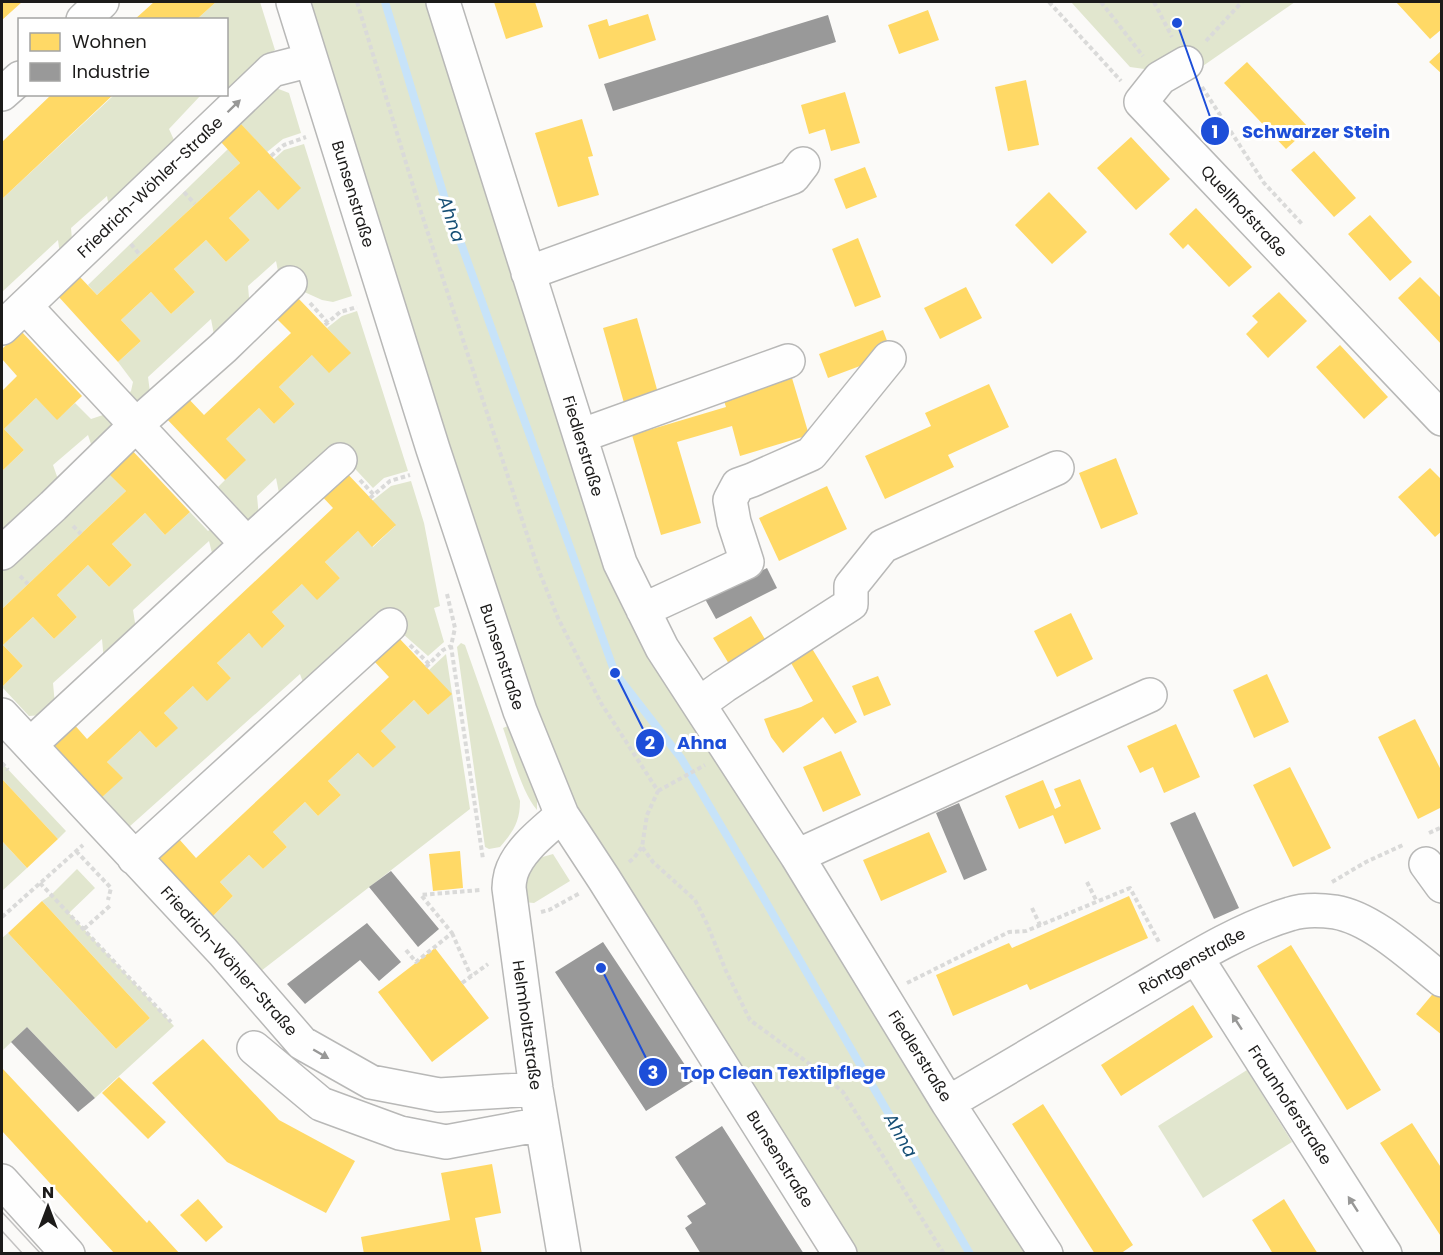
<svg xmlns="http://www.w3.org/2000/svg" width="1443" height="1255" font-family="Poppins,sans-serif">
<rect width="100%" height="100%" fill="#fbfaf8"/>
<path fill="#e1e6ce" d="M216 2H260L275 50 265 57 228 94 226 90V20H196Z
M299 2H432L627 608 1032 1253H849L553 773Z
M1071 2H1295L1200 68 1181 45 1159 71 1130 67Z
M276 88 289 93 301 133 283 139 267 152 238 121Z
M114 95H201L169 129 174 140 176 153 110 213 107 196 71 228 73 252 61 262 58 240 2 292V199Z
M304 144 352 296 333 302 322 300 280 281 276 261 248 286 250 309 215 340 211 319 148 377 151 400 142 406 123 399 131 391 133 382 118 362 141 341 121 320 151 292 171 314 195 292 174 269 206 240 226 262 250 240 229 218 259 190 274 159 284 150Z
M228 149 240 163 97 295 88 285Z
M357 311 408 471 384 478 373 488 343 456 280 498 276 478 257 496 259 517 248 524 230 513 237 507 218 487 225 480 226 439 259 408 274 424 295 404 279 387 312 355 350 353 327 328 342 316Z
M36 398 57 419 75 403 91 419 109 413C118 433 106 439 94 453L88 435 53 465 60 485 2 539V471L24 450 4 429Z
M107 471 126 491 2 609V569Z
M411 481 424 523 440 606 434 608 444 642 428 656 386 619 306 691 300 674 129 827 100 799 122 778 107 762 140 731 156 748 177 728 164 713 193 686 231 678 217 663 249 633 263 647 285 626 272 612 302 584 340 578 325 562 358 531 373 547 395 526 372 501 391 486Z
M190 512 208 531 214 527C225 542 222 545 214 561L209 541 133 610 136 629 104 661 102 639 53 683 55 705 43 715 29 716 2 687 23 666 3 645 33 617 54 639 77 617 57 595 88 565 109 587 132 565 112 544 145 513 165 535Z
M461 643 465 645 520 801C520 822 513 832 500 847L489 849 485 847 457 647Z
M446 654 470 809 261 971 212 917 233 896 220 882 249 855 263 869 287 847 273 832 305 802 318 816 341 795 328 781 358 753 373 768 395 747 381 731 414 700 428 715 451 694 429 670Z
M510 725 537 796V810C522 793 511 751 503 728Z
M2 763 66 831 58 839 2 779Z
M2 841 27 868 2 891Z
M553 854 570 881 534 903 523 902V880L539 858Z
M77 869 95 888 69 913 174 1026 95 1098 27 1027 2 1051V938L8 933 116 1049 150 1018 42 901 51 895Z
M1247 1070 1292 1142 1203 1198 1158 1126Z"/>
<path fill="#ffd966" d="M2 2H22L2 20Z
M154 2H216L196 20H134Z
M494 2H535L543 27 506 39Z
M1396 2H1438L1442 5V29L1430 39Z
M928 10 939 40 899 54 888 25Z
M648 14 656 40 599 59 588 25 607 19 609 26Z
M1442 50V74L1429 62Z
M1247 62 1309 128 1286 149 1224 83Z
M1026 80 1039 145 1008 151 995 87Z
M845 92 860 143 831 151 825 129 809 134 801 105Z
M52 94H114L2 199V142Z
M582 119 593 156 588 157 599 195 558 207 535 133Z
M241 124 301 188 278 210 259 190 229 218 250 240 226 262 206 240 174 269 195 292 171 314 151 292 121 320 141 341 118 362 58 296 79 276 97 295 240 163 221 142Z
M1131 137 1170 179 1136 210 1097 168Z
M1314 151 1356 198 1334 217 1291 170Z
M865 167 877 197 846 209 834 179Z
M1049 192 1087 232 1052 264 1015 225Z
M1196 208 1252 267 1229 287 1188 244 1183 249 1169 234Z
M1370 215 1412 262 1390 281 1348 234Z
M858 238 881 297 855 307 832 249Z
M1420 277 1442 299V345L1398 298Z
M966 287 982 318 940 339 924 308Z
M1279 292 1307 321 1268 358 1246 334 1258 322 1252 316Z
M297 297 351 353 329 373 312 355 279 387 295 404 274 424 259 408 226 439 246 460 225 480 164 416 185 395 204 415 291 333 275 317Z
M637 318 658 393 624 403 603 328Z
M883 330 892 354 828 378 819 354Z
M21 331 82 396 57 420 36 398 4 429 24 450 2 471V391L17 376 2 359V349Z
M1340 345 1388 397 1364 419 1316 367Z
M792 378 809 435 740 456 732 426 677 442 701 523 661 535 632 435 726 407 723 398Z
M989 384 1009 427 948 455 954 467 885 499 865 456 931 426 925 413Z
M129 447 190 512 165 535 145 513 112 544 132 565 109 587 88 565 57 595 77 617 54 639 33 617 3 645 23 666 2 687V609L126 491 105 470Z
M1116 458 1138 514 1101 529 1079 473Z
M342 468 396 525 372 547 358 531 325 562 340 578 317 600 302 584 272 612 285 626 262 648 249 633 217 663 231 678 207 701 193 686 164 713 178 728 156 748 140 731 107 762 123 778 100 799 49 743 72 722 87 739 333 508 317 491Z
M1430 468 1442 480V531L1435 537 1398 497Z
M827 486 847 529 779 561 759 518Z
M1071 613 1093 659 1057 677 1034 631Z
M751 616 771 649 734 672 713 638Z
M398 637 452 694 428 715 414 700 381 731 396 747 373 768 358 753 328 781 341 795 318 816 305 802 273 832 287 847 263 869 249 855 220 882 233 896 212 917 158 859 179 839 196 858 389 677 373 660Z
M808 642 857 722 835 734 823 717 783 753 771 737 764 719 801 707 813 701 787 656Z
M1267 674 1289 722 1254 738 1233 690Z
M878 676 891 705 864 716 852 686Z
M1415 719 1442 772V807L1418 819 1378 737Z
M1176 724 1200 777 1164 793 1153 767 1140 773 1127 746Z
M841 751 861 795 823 812 803 767Z
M1290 767 1331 848 1293 867 1253 785Z
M2 779 58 839 27 868 2 841Z
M1080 779 1101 829 1065 844 1053 815 1019 829 1005 796 1043 780 1055 809 1061 806 1054 789Z
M929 832 947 872 881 901 863 860Z
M460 851 463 888 433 891 429 854Z
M1129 896 1148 938 1030 990 1027 984 953 1016 936 975 1009 943 1012 948Z
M42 901 150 1018 116 1049 8 933Z
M1291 945 1381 1090 1347 1110 1257 966Z
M435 948 489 1018 432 1062 378 992Z
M1436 990 1442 995V1035L1416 1014Z
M1193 1005 1213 1037 1121 1096 1101 1065Z
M203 1039 279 1120 355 1161 326 1213 227 1162 152 1083Z
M2 1068 147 1223 149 1220 180 1254H115L2 1131Z
M119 1077 166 1122 148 1139 102 1093Z
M1043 1104 1133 1245 1120 1254H1095L1012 1124Z
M1412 1123 1442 1169V1238L1380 1143Z
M492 1164 501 1213 475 1218 482 1254H364L361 1237 450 1220 441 1173Z
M198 1199 223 1227 206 1242 180 1215Z
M1284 1199 1301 1227 1318 1254H1273L1269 1247 1252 1220Z"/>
<path fill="#999" d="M828 15 836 42 613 111 604 84Z
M767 568 777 588 716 619 705 599Z
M959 803 987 870 964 880 936 813Z
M1195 812 1239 908 1214 919 1170 823Z
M391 871 439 929 418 947 369 887Z
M367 923 401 962 379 981 360 960 305 1004 287 984Z
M603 942 695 1080 646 1111 555 972Z
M27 1027 95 1098 78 1112 11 1042Z
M722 1126 804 1254H701L685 1228 692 1223 687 1216 706 1204 675 1157Z"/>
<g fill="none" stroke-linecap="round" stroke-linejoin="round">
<path stroke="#c7e3f9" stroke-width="8" d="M385 2 444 196 615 673 681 758 756 885 970 1254"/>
<defs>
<path id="minor" d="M293 2 433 449 520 711 562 815 604 879 840 1254
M443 2 620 563 662 648 797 856 948 1103 1046 1254
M83 20 102 2
M1186 63 1160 78 1141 102 1442 419
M2 94 20 78
M528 273 793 177 803 164
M25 306 247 544
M2 328 272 70 311 60
M580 436 788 361
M2 553 53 506 136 425 223 348 290 283
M643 610 747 562 734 522 730 500 738 485 752 480 811 454 889 358
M699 704 724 686 851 604V586L883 546 1057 468
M2 715 223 952 302 1043 371 1082 439 1095 536 1089
M30 745 247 544 340 460
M562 815C544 831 518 850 511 874 510 878 509 884 509 888L536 1089 564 1254
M797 856 1150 695
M134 858 390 625
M1426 864 1442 886
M1196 957 1385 1254
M254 1048 321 1104 400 1133 446 1142 542 1124
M948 1103C1012 1065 1076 1027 1140 990 1186 963 1239 929 1290 914 1305 909 1320 910 1335 912 1372 918 1413 957 1442 980"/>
<path id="major" d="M2 1181 68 1254"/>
</defs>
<use href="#minor" stroke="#b8b8b7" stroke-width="36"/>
<use href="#major" stroke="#b8b8b7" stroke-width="36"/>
<path stroke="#dadad9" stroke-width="4" stroke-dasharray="4.5 3" stroke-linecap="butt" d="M357 2 421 212 539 571 558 618 601 703 658 791 647 815 642 847 653 862 695 900 707 924 726 971 750 1020 807 1062 843 1092 944 1254
M1049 2 1121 81
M1101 2 1143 56
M1154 2 1172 37
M1206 41 1242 2
M1202 87 1264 183 1302 224
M271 156 284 145 306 137
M184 192 195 204
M131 244 140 255
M310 303 328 323
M325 325 340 312 357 307
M360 480 374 495
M370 498 390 481 410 475
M73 526 81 534
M20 576 28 584
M447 594 455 628 451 646 483 859
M410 645 429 664
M426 667 443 650 451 646
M2 763 8 770
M658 791 705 765
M1429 833 1442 827
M76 851 111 888 108 900
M629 862 634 858 642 847
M1087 882 1097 902
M1332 882 1366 862 1403 845
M40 883 171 1022
M1032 908 1040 925
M541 912 549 910 580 893
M2 917 83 845
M84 929 112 904
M452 933 471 976
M406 950 416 962 452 933 421 895 480 890
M462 983 488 964
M907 983 1009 932 1026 931 1130 888 1160 944"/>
<use href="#minor" stroke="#fefefe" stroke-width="33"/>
<use href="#major" stroke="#fefefe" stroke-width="33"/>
<path stroke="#c3c2c2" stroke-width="1.5" d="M2 1212 41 1254
M2 1231 23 1254"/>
</g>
<defs><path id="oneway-solid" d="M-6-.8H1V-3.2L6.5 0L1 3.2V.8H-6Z" transform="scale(1.5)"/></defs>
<g fill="#989897">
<use href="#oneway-solid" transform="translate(234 106) rotate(-44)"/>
<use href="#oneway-solid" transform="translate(1237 1022) rotate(-123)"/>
<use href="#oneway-solid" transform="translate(321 1054) rotate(30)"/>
<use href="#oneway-solid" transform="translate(1353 1204) rotate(-123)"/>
</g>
<g text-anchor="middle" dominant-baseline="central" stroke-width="6" stroke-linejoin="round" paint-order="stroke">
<g font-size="16" fill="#1c1b1a" stroke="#fff">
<text transform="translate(150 187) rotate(-44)">Friedrich-Wöhler-Straße</text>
<text transform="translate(353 194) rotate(73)">Bunsenstraße</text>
<text transform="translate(1244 211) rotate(47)">Quellhofstraße</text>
<text transform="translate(583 446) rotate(73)">Fiedlerstraße</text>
<text transform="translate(502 657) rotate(72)">Bunsenstraße</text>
<text transform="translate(229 961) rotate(48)">Friedrich-Wöhler-Straße</text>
<text transform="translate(1192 961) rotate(-29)">Röntgenstraße</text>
<text transform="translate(527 1025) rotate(82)">Helmholtzstraße</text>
<text transform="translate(920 1056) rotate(58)">Fiedlerstraße</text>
<text transform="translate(1290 1105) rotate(57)">Fraunhoferstraße</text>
<text transform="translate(780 1159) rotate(58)">Bunsenstraße</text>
</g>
<g font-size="18" font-style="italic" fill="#164f75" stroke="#fff">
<text transform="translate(452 219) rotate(71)">Ahna</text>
<text transform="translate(901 1135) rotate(60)">Ahna</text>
</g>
</g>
<path fill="none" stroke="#1d4ed8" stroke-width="2" d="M1177 23L1215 131M615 673L650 743M601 968L653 1072"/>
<g fill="#1d4ed8" stroke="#fff" stroke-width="2">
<circle cx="1177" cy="23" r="6"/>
<circle cx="615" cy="673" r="6"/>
<circle cx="601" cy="968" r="6"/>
<circle cx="1215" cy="131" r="15"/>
<circle cx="650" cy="743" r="15"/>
<circle cx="653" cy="1072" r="15"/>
</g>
<g font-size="18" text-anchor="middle" font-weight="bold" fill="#fff">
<text x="1215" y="138">1</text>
<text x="650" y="749">2</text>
<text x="653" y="1079">3</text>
</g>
<g font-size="18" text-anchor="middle" font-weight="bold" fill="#1d4ed8" stroke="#fff" stroke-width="6" stroke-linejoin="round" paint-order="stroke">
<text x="1316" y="138">Schwarzer Stein</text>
<text x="702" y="749">Ahna</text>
<text x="783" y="1079">Top Clean Textilpflege</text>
</g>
<rect width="1443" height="1255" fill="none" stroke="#1c1b1a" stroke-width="6"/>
<rect x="18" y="18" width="210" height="78" fill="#ffffff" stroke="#a4a4a3" stroke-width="1.5"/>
<rect x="30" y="33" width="30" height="18" fill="#ffd966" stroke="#a4a4a3" stroke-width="1.5"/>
<text x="72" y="48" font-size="18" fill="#1c1b1a">Wohnen</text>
<rect x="30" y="63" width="30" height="18" fill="#999999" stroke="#a4a4a3" stroke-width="1.5"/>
<text x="72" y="78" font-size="18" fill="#1c1b1a">Industrie</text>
<g transform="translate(48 1207)" stroke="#ffffff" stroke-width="4.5" paint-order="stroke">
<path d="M0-4.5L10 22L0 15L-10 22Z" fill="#1c1b1a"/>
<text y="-9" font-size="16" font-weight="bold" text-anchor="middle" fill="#1c1b1a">N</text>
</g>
</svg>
